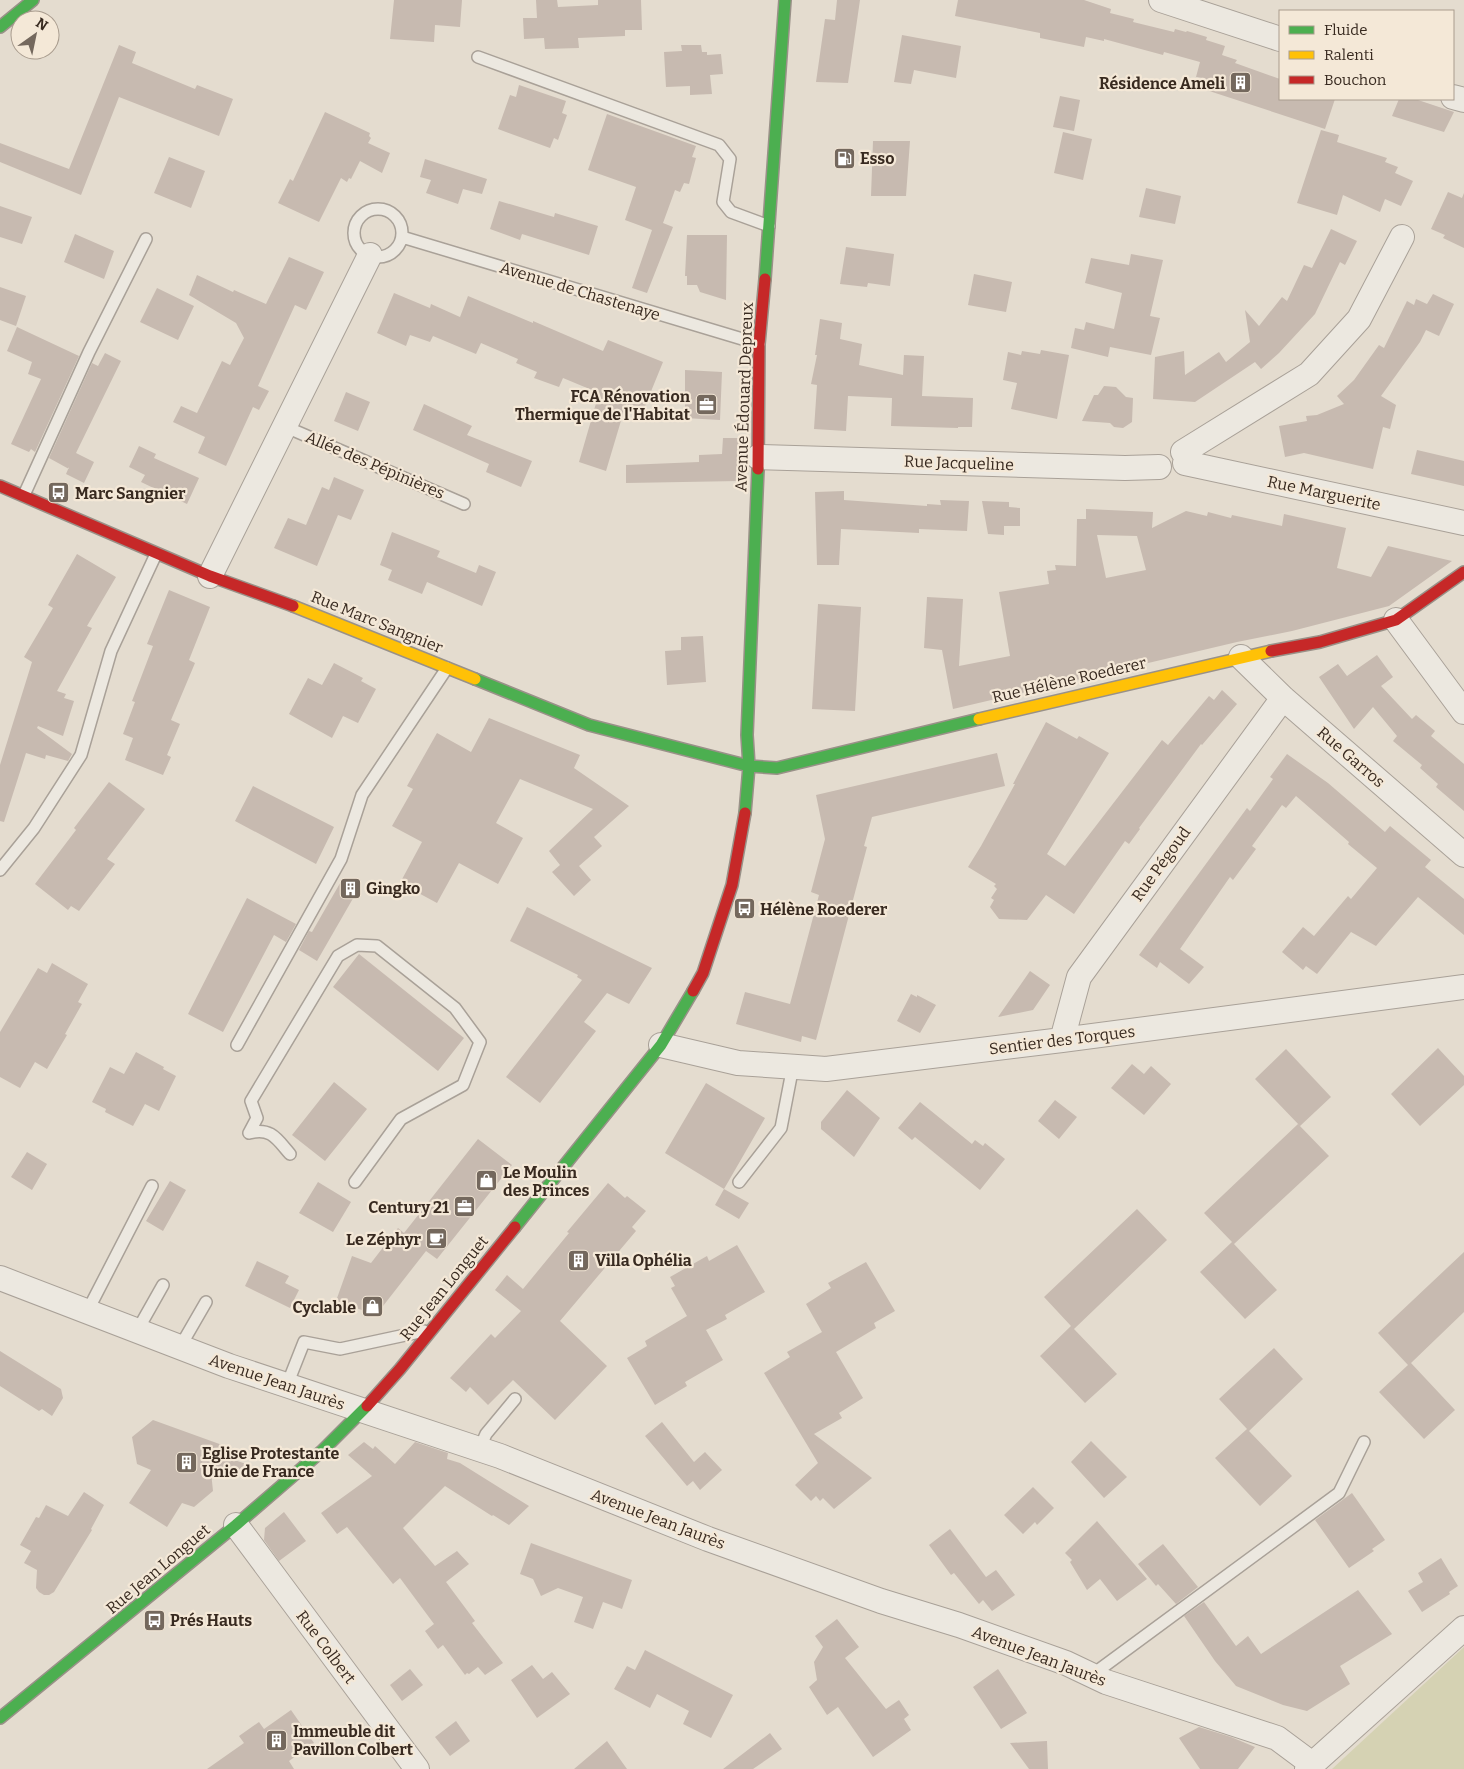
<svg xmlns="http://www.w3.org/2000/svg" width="1464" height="1769" font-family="Bitter,serif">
<rect width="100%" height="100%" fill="#e4dccf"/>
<path fill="#d5d2b3" d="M1464 1647V1769H1332Z"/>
<path fill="#c7bab0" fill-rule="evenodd" d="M394 0H462L460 27 435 25 434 42 390 39Z
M536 0H557L558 7 598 5V0H641L642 30H625V36L578 38 579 48 545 49 544 38 524 39 523 18H537Z
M837 0H860L848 83 816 82 825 19 835 20Z
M958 0H1084L1111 9 1110 13 1134 19 1133 22 1174 32 1175 29 1186 32 1187 31 1207 37 1206 40 1225 46 1222 55 1237 60 1235 63 1280 79V99H1335L1325 129 1200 88 1203 78 1196 77 1200 62 1164 52 1163 55 1104 39V41L1086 37 1084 47 1040 38V33L955 16Z
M902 35 961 46 956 78 914 70 911 84 894 82Z
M119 45 136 52 132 63 195 89 197 85 233 99 219 136 119 97 81 195 0 162V143L69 169Z
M681 45H701L702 52H707V55L721 54 723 74 710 75 712 94 690 95V86L666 87 664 52 682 51Z
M519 85 566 101 562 113 567 115 558 140 554 138 550 148 498 129 510 95 516 97Z
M1060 96 1080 100 1074 131 1053 127Z
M1399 99H1415L1454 112 1444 132 1392 116Z
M325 112 370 133 369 136 371 138 368 143 390 153 382 173 360 161 351 179 349 178 347 182 341 178 319 222 278 203 290 179 293 181Z
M607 114 696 146 692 157 696 158 689 184 684 183 680 192 675 190 663 223 673 227 647 293 632 288 652 230 625 220 636 187 588 170Z
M1321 130 1339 135 1337 142 1387 158 1385 162 1398 167 1395 173 1413 181 1401 206 1385 199 1380 212 1343 195 1337 215 1297 203Z
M1063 132 1092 139 1083 180 1054 173Z
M873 141H910L906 196H871Z
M169 157 205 171 191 208 154 193Z
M425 159 487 179 482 194 463 189 458 204 426 193 431 180 420 177Z
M1146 188 1181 196 1175 224 1139 217Z
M1448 192 1462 198 1464 193V248L1443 238 1445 235 1431 229Z
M499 201 554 217 555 213 598 226 589 255 522 234 520 240 490 229Z
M0 206 32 217 22 244 0 237Z
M1331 229 1357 241 1345 265 1340 262 1315 314 1279 353 1261 369 1255 362 1195 402 1153 399 1155 357 1184 351 1185 375 1219 352 1226 362 1250 342 1245 310 1259 326 1282 297 1287 301 1304 265 1312 268Z
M75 234 114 251 104 279 64 262Z
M687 235H727L726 300 700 292 697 285H687V276H685Z
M846 247 894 254 890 286 868 283 867 287 840 284Z
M1131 254 1163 260 1150 316 1160 318 1151 355 1110 347 1108 357 1071 348 1075 328 1084 330 1086 322 1114 329 1122 293 1085 283 1091 258 1129 265Z
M289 257 324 272 306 310 295 305 258 386 269 391 259 410 253 407 226 466 198 453 205 437 173 422 181 406 197 413 222 361 230 365 244 338 236 323 189 295 197 275 233 292 234 290 266 304Z
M974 274 1012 282 1006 312 968 305Z
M0 287 26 296 16 326 0 320Z
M157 288 194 306 178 340 140 322Z
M394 293 430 308 431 304 460 317 468 296 533 323V321L603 351 608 340 663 362 643 411 626 404 606 471 579 462 599 393 563 378 559 387 534 378 537 372 516 363 518 359 481 343 476 354 433 336 430 342 410 335 406 346 377 333Z
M1433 294 1454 304 1439 336 1426 330 1420 342 1381 396 1396 405 1390 429 1383 427 1373 469 1304 453 1285 457 1279 426 1307 421 1306 416 1317 415 1344 404 1337 396 1354 380 1379 345 1384 348 1407 301 1414 305 1416 299 1427 304Z
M820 319 842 323 840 339 862 344 859 365 903 375 904 355 924 356 922 396 973 398 972 427H958V428L891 426 892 398 848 396 846 431 814 429 817 385 811 384 817 355H815Z
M17 327 79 356 35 452 31 449 29 452 11 444 41 379 28 374 32 362 7 351Z
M1041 350 1069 355 1057 419 1011 409 1017 383 1003 380 1008 352 1021 355 1022 351 1040 354Z
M105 353 121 361 76 453 94 462 84 483 66 474 69 467V469L49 458 92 363 98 366Z
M685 370 722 372 720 420 685 418Z
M1104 386 1116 387 1126 397 1133 398 1132 422 1123 428 1114 427 1110 423 1082 421 1094 395H1098Z
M346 392 370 402 358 431 334 421Z
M424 404 472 426 467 435 532 461 521 487 486 472 489 464 413 430Z
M723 438H741L739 481 626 483V465L699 462V455L722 454Z
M139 446 156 454 154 458 199 478 187 504 141 482 145 475 129 467Z
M1417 450 1464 461V486L1411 474Z
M334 477 364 490 351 520 338 515 317 566 274 548 288 518 306 525 322 487 329 490Z
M844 491V500L927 506V504L941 505 940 500 969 501 967 531 919 529V533L841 529 839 565H817L815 492Z
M982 501 1009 502V507L1020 508V526H1004V535L988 534Z
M1086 509 1153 512 1152 528 1186 511 1207 516 1208 512 1231 518 1232 515 1282 526 1284 514 1346 528 1337 568 1371 577 1388 546 1452 561 1389 606 1292 631 1237 642 953 709 942 650 924 648 927 597 963 599 959 666 1010 656 999 592 1049 584 1047 571 1056 570 1055 565 1076 566 1077 519H1086ZM1097 535 1137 536 1146 570 1106 578Z
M392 532 440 551 437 557 476 573 479 565 496 572 482 606 427 582 422 594 388 580 392 570 380 565Z
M77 554 116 577 87 626 92 628 57 691 66 694 64 698 74 701 63 736 38 726 37 728 72 754 68 761 46 755 45 759 26 753 4 822 0 821V765L32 662 24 657 53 608 48 605Z
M169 590 210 607 189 660 195 663 171 720 180 724 167 755 171 757 163 775 125 760 133 738 123 734 135 702 132 701 153 646 147 644Z
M818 604 861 607 855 711 812 709Z
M703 636 706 682 667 685 665 651 681 650V637Z
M1377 655 1393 677 1381 686 1412 719 1416 715 1435 731 1431 736 1464 764V811L1436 787 1438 784 1420 768 1422 765 1393 741 1397 736 1373 707 1354 729 1319 677 1338 664 1347 676Z
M334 663 363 678 361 681 376 689 358 723 343 716 332 738 289 714 308 678 322 685Z
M1222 690 1237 704 1202 745 1201 744 1139 828 1140 829 1129 844 1125 841 1074 914 1046 895 1027 920 999 919 990 907 994 900 991 898 997 889 994 886 996 884 968 867 981 846 1015 784H1013L1046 722 1077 739 1079 736 1109 753 1047 854 1065 866 1162 740 1168 745 1209 696 1214 700Z
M489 718 580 755 574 768 629 806 594 837 602 846 579 866 591 880 574 896 552 872 560 865 549 851 593 809 520 779 496 823 523 838 498 884 459 863 437 903 400 883 422 842 392 826 413 789 407 786 437 733 471 752Z
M997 753 1005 786 872 817 864 846 867 847 816 1040 802 1036 801 1042 736 1024 745 992 790 1004 819 895 811 892 825 839 816 795Z
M1287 754 1328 783 1385 832 1390 826 1431 860 1425 867 1464 899V935L1418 897 1376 946 1351 932 1317 974 1306 966 1303 970 1282 952 1303 927 1314 936 1348 896 1351 899 1377 868 1348 844 1349 842 1296 796 1286 808 1282 805 1252 846 1256 849 1233 880 1230 877 1180 949 1204 967 1189 984 1160 962 1157 968 1139 955 1247 808 1250 811 1273 779 1270 777Z
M109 782 145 809 107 859 115 864 79 911 71 906 68 910 35 884 76 830 74 828Z
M253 786 334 827 316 864 235 821Z
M343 878 359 888 317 961 299 950 309 931 312 932Z
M247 898 296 924 286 942 274 935 223 1032 188 1014Z
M527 907 652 968 629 1004 607 993 584 1022 596 1031 540 1103 506 1077 582 980 577 977 578 975 510 941Z
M359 954 464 1038 438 1071 333 987Z
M52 963 88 984 78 1002 82 1004 65 1034 67 1035 47 1069 35 1062 20 1088 0 1077V1032L38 968 47 973Z
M1030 971 1050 985 1033 1010 998 1017Z
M911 994 917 997V995L936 1005 920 1033 897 1021Z
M1438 1048 1464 1076V1085L1420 1126 1391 1094Z
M1286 1049 1331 1097 1300 1126 1255 1079Z
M136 1052 164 1067 163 1069 176 1076 159 1111 145 1104 133 1126 105 1112 106 1109 92 1102 110 1067 124 1074Z
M1132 1064 1144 1074 1151 1066 1171 1084 1144 1115 1111 1088Z
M334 1082 367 1109 325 1161 292 1135Z
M706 1083 765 1118 724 1189 665 1153Z
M847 1090 880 1118 854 1157 821 1129V1122Z
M1055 1100 1077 1117 1059 1139 1038 1121Z
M920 1102 972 1144 975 1140 983 1146 985 1143 1005 1159 980 1190 915 1137 912 1140 898 1128Z
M1298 1124 1329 1156 1234 1244 1277 1290 1245 1319 1200 1272 1232 1242 1204 1213Z
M478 1139 512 1165 437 1259 426 1251 376 1315 336 1301 352 1256 371 1263 398 1228 404 1233Z
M27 1152 47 1164 32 1190 11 1177Z
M170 1181 186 1190 163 1231 146 1221Z
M318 1182 351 1202 333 1232 299 1213Z
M608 1183 625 1198 627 1196 646 1211 632 1227 636 1231 560 1321 607 1366 555 1420 513 1380 488 1405 470 1387 466 1392 450 1378 491 1334 495 1338 521 1311 495 1290 507 1275 523 1289 569 1233 567 1232Z
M724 1189 749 1203 739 1219 715 1205Z
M1137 1209 1167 1240 1074 1329 1117 1374 1085 1403 1040 1356 1071 1326 1044 1297Z
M737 1245 765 1292 725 1315 727 1319 706 1330 723 1360 685 1382 687 1386 655 1405 627 1358 647 1346 645 1341 687 1316 671 1288 675 1286 670 1277 707 1256 709 1261Z
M1464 1252V1312L1411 1363 1455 1410 1424 1439 1379 1392 1408 1365 1378 1333Z
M257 1261 289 1276 285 1283 299 1290 290 1308 245 1286Z
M866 1262 895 1311 874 1323 876 1328 836 1352 863 1398 839 1413 842 1418 814 1434 872 1478 834 1509 823 1498 820 1501 816 1496 811 1501 795 1485 818 1463 764 1373 790 1357 787 1352 822 1332 806 1304 831 1288 828 1283Z
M1274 1348 1303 1379 1249 1431 1292 1476 1260 1506 1215 1458 1247 1429 1219 1399Z
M0 1351 61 1389 63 1398 52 1416 42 1409 39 1411 0 1386Z
M153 1420 225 1446 226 1457 246 1464 229 1478 211 1472 213 1491 194 1507 182 1503 167 1527 129 1503 151 1470 137 1464 132 1437Z
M662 1422 694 1462 705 1452 722 1470 700 1490 693 1481 687 1486 645 1436Z
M1091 1441 1127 1477 1104 1498 1071 1462Z
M364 1442 373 1449 375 1446 395 1464 415 1442 448 1453 447 1459 460 1463 529 1506 509 1525 493 1515 492 1516 445 1486 403 1528 435 1566 457 1551 469 1564 446 1582 475 1621 472 1623 503 1663 485 1675 478 1667 469 1674 467 1673 465 1675 443 1645 438 1649 425 1631 434 1624 400 1578 393 1584 347 1527 337 1534 321 1513 372 1476 348 1455Z
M1033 1487 1054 1508 1037 1525 1035 1522 1023 1534 1004 1515Z
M84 1492 104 1505 91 1529 92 1530 54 1592 49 1595H44L39 1592 36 1588 37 1570 24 1563 31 1551 20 1545 36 1517 39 1518 46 1505 68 1516Z
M1352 1493 1385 1540 1372 1549 1374 1551 1349 1568 1315 1520Z
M284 1512 306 1541 279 1561 264 1540 265 1528Z
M1097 1521 1147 1579 1117 1601 1100 1579 1087 1590 1070 1562 1072 1560 1065 1553Z
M950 1529 986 1577 996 1570 1015 1595 992 1611 983 1600 979 1604 954 1573 951 1575 929 1545Z
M531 1543 632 1580 622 1609 603 1602 593 1629 574 1622 583 1597 558 1588 541 1596 533 1579 520 1574Z
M1163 1544 1198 1587 1176 1604 1158 1584 1156 1586 1138 1564Z
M1441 1558 1458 1586 1449 1592 1450 1594 1422 1612 1408 1591 1423 1582 1418 1573Z
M1358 1590 1392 1634 1340 1666 1350 1684 1307 1711 1283 1705 1236 1686 1215 1661 1184 1616 1204 1602 1236 1646 1248 1636 1261 1654Z
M837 1619 859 1647 845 1658 886 1709 899 1700 909 1715 904 1719 911 1730 873 1757 838 1707 827 1715 809 1687 817 1680 814 1662 823 1647 815 1636Z
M645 1650 733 1695 711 1738 683 1724 689 1711 657 1694 650 1708 614 1689 627 1666 635 1670Z
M532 1665 543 1679 552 1672 570 1694 537 1718 511 1680Z
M410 1669 423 1685 402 1701 390 1685Z
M998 1669 1027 1713 1001 1729 973 1687Z
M291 1710 314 1743 289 1761 294 1769H207L244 1743 239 1736 259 1722 264 1729Z
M456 1721 470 1741 450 1756 435 1737Z
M1199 1727 1231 1737 1255 1747 1238 1769H1200L1179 1738Z
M770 1733 782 1749 753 1769H723Z
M607 1741 627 1769H574Z
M1047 1741 1048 1769H1029L1010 1743Z"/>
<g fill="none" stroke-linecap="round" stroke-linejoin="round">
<defs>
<path id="lane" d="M478 57 719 145 730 159 723 202 731 212 769 226
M354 233a24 24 0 1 1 48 0a24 24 0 1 1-48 0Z
M402 237 759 344
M286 427 464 504
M24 495 89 352 146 239
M0 870 34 828 81 755 111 651 156 554
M237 1045 341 859 362 795 447 668
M249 1133 257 1118 251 1101 338 956 357 945 377 946 455 1008 480 1042 463 1085 401 1119 355 1182
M249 1133C271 1127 277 1139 290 1154
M739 1182 781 1128 793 1066
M87 1312 152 1186
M137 1331 163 1285
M180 1347 206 1302
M287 1385 304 1342 340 1349 424 1331
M479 1450 486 1434 515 1399
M1092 1675 1339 1493 1364 1442"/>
<path id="street" d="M1161 0 1280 39
M1453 97 1464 100
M1183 452 1309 374 1359 319 1402 237
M758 457 1125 468 1159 467
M1185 463 1464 523
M210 576 370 255
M1396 620 1464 712
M1241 657 1283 698 1464 855
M1062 1040 1079 977 1283 698
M661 1045 738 1063 826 1069 1062 1040 1464 987
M0 1278 229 1366 500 1456 708 1539 881 1601 959 1625 1066 1663 1106 1682 1277 1738 1312 1764
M236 1525 417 1769
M1307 1769 1464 1628"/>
<path id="fast" d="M0 27 33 0
M765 279 785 0
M475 679 589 725 749 766 777 768 979 719
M745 813 749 766 747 735 758 469
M515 1227 661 1045 693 991
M0 1718 236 1525 323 1450 367 1406"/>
<path id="slow" d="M293 606 475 679
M979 719 1271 651"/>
<path id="jam" d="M758 469 759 344 765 279
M0 486 210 576 293 606
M1271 651 1320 642 1396 620 1464 572
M693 991 703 973 732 885 745 813
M367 1406 400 1369 515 1227"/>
</defs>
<use href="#lane" stroke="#a9a198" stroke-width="14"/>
<use href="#street" stroke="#a9a198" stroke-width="26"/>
<use href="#fast" stroke="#999188" stroke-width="14"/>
<use href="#slow" stroke="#999188" stroke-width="14"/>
<use href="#jam" stroke="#999188" stroke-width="14"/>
<use href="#lane" stroke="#ece8e0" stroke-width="11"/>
<use href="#street" stroke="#ece8e0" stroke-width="24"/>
<use href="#fast" stroke="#4caf50" stroke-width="11"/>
<use href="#slow" stroke="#ffc107" stroke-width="11"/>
<use href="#jam" stroke="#c62828" stroke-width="11"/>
</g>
<defs>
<symbol id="building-square" viewBox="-11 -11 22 22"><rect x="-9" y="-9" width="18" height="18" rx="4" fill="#74685d" stroke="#f4e8d7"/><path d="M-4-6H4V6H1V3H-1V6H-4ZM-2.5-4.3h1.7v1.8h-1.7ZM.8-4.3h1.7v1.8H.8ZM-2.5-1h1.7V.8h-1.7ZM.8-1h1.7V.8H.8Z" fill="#fff"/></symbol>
<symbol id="fuel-square" viewBox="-11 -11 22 22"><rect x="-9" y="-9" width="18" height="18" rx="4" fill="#74685d" stroke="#f4e8d7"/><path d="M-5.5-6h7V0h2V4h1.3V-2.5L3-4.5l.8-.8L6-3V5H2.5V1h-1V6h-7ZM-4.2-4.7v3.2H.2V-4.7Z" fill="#fff"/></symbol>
<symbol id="office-square" viewBox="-11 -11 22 22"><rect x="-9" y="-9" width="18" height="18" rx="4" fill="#74685d" stroke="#f4e8d7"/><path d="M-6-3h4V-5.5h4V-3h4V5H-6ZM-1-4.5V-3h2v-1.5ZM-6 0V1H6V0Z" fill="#fff"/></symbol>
<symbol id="bus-square" viewBox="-11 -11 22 22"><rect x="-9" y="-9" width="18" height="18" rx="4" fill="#74685d" stroke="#f4e8d7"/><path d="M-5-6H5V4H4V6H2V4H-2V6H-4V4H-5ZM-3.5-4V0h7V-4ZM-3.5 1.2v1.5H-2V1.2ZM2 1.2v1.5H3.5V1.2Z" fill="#fff"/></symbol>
<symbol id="shop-square" viewBox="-11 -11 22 22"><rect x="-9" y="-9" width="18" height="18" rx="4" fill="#74685d" stroke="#f4e8d7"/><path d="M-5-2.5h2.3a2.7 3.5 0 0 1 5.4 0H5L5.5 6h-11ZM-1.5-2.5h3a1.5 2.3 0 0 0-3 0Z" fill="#fff"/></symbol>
<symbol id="cafe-square" viewBox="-11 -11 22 22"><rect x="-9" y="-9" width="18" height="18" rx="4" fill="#74685d" stroke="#f4e8d7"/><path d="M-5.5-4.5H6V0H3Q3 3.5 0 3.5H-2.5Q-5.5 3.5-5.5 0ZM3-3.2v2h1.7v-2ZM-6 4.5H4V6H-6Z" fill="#fff"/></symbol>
</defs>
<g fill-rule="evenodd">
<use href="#building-square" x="1228" y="70" width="25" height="25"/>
<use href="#fuel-square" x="832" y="146" width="25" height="25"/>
<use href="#office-square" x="694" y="392" width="25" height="25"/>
<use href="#bus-square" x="46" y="480" width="25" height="25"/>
<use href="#building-square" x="338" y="876" width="25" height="25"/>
<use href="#bus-square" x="732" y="896" width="25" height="25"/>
<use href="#shop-square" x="474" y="1168" width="25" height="25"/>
<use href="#office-square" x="452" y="1194" width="25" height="25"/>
<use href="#cafe-square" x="424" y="1226" width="25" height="25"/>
<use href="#building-square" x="566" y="1248" width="25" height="25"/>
<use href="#shop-square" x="360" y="1294" width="25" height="25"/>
<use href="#building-square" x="174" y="1450" width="25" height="25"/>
<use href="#bus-square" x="142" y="1608" width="25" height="25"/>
<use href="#building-square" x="264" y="1728" width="25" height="25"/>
</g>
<g text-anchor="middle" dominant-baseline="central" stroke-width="4.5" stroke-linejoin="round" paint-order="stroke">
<g font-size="16" font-weight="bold" fill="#382a20" stroke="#f4e8d7" text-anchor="start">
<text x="1225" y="83" text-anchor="end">Résidence Ameli</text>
<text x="860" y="158">Esso</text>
<text x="690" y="396" text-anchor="end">FCA Rénovation<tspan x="690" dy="18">Thermique de l'Habitat</tspan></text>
<text x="75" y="493">Marc Sangnier</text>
<text x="366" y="888">Gingko</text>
<text x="760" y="909">Hélène Roederer</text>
<text x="503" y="1172">Le Moulin<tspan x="503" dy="18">des Princes</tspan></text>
<text x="449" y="1207" text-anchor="end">Century 21</text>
<text x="421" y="1239" text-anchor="end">Le Zéphyr</text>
<text x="595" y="1260">Villa Ophélia</text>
<text x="356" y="1307" text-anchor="end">Cyclable</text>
<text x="202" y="1453">Eglise Protestante<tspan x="202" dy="18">Unie de France</tspan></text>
<text x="170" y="1620">Prés Hauts</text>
<text x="293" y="1731">Immeuble dit<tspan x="293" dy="18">Pavillon Colbert</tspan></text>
</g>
<g font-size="16" fill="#382a20" stroke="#f4e8d7">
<text transform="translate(580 291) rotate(17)">Avenue de Chastenaye</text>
<text transform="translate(744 397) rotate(-88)">Avenue Édouard Depreux</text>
<text transform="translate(959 463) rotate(2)">Rue Jacqueline</text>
<text transform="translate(375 465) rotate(23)">Allée des Pépinières</text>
<text transform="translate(1324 493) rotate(12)">Rue Marguerite</text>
<text transform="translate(377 622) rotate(22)">Rue Marc Sangnier</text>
<text transform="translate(1069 680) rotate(-13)">Rue Hélène Roederer</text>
<text transform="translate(1351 757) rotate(41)">Rue Garros</text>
<text transform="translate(1161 864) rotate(-54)">Rue Pégoud</text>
<text transform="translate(1062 1040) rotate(-7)">Sentier des Torques</text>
<text transform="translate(444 1288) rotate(-51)">Rue Jean Longuet</text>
<text transform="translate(277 1382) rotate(19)">Avenue Jean Jaurès</text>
<text transform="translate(658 1519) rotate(21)">Avenue Jean Jaurès</text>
<text transform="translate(158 1569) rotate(-40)">Rue Jean Longuet</text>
<text transform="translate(326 1647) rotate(53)">Rue Colbert</text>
<text transform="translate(1039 1656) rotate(21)">Avenue Jean Jaurès</text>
</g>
</g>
<rect x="1279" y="10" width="175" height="90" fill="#f4e8d7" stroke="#a99c8e"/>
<rect x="1289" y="26" width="25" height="8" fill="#4caf50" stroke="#a99c8e"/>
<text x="1324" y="35" font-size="15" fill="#382a20">Fluide</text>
<rect x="1289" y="51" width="25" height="8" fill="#ffc107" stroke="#a99c8e"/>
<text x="1324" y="60" font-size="15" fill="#382a20">Ralenti</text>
<rect x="1289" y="76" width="25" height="8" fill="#c62828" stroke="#a99c8e"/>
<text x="1324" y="85" font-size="15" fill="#382a20">Bouchon</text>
<g transform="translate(35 35) rotate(33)"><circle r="24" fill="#f4e8d7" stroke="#a99c8e"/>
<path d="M0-4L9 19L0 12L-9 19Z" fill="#74685d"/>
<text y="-8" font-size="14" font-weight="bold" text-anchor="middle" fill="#382a20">N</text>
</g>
</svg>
